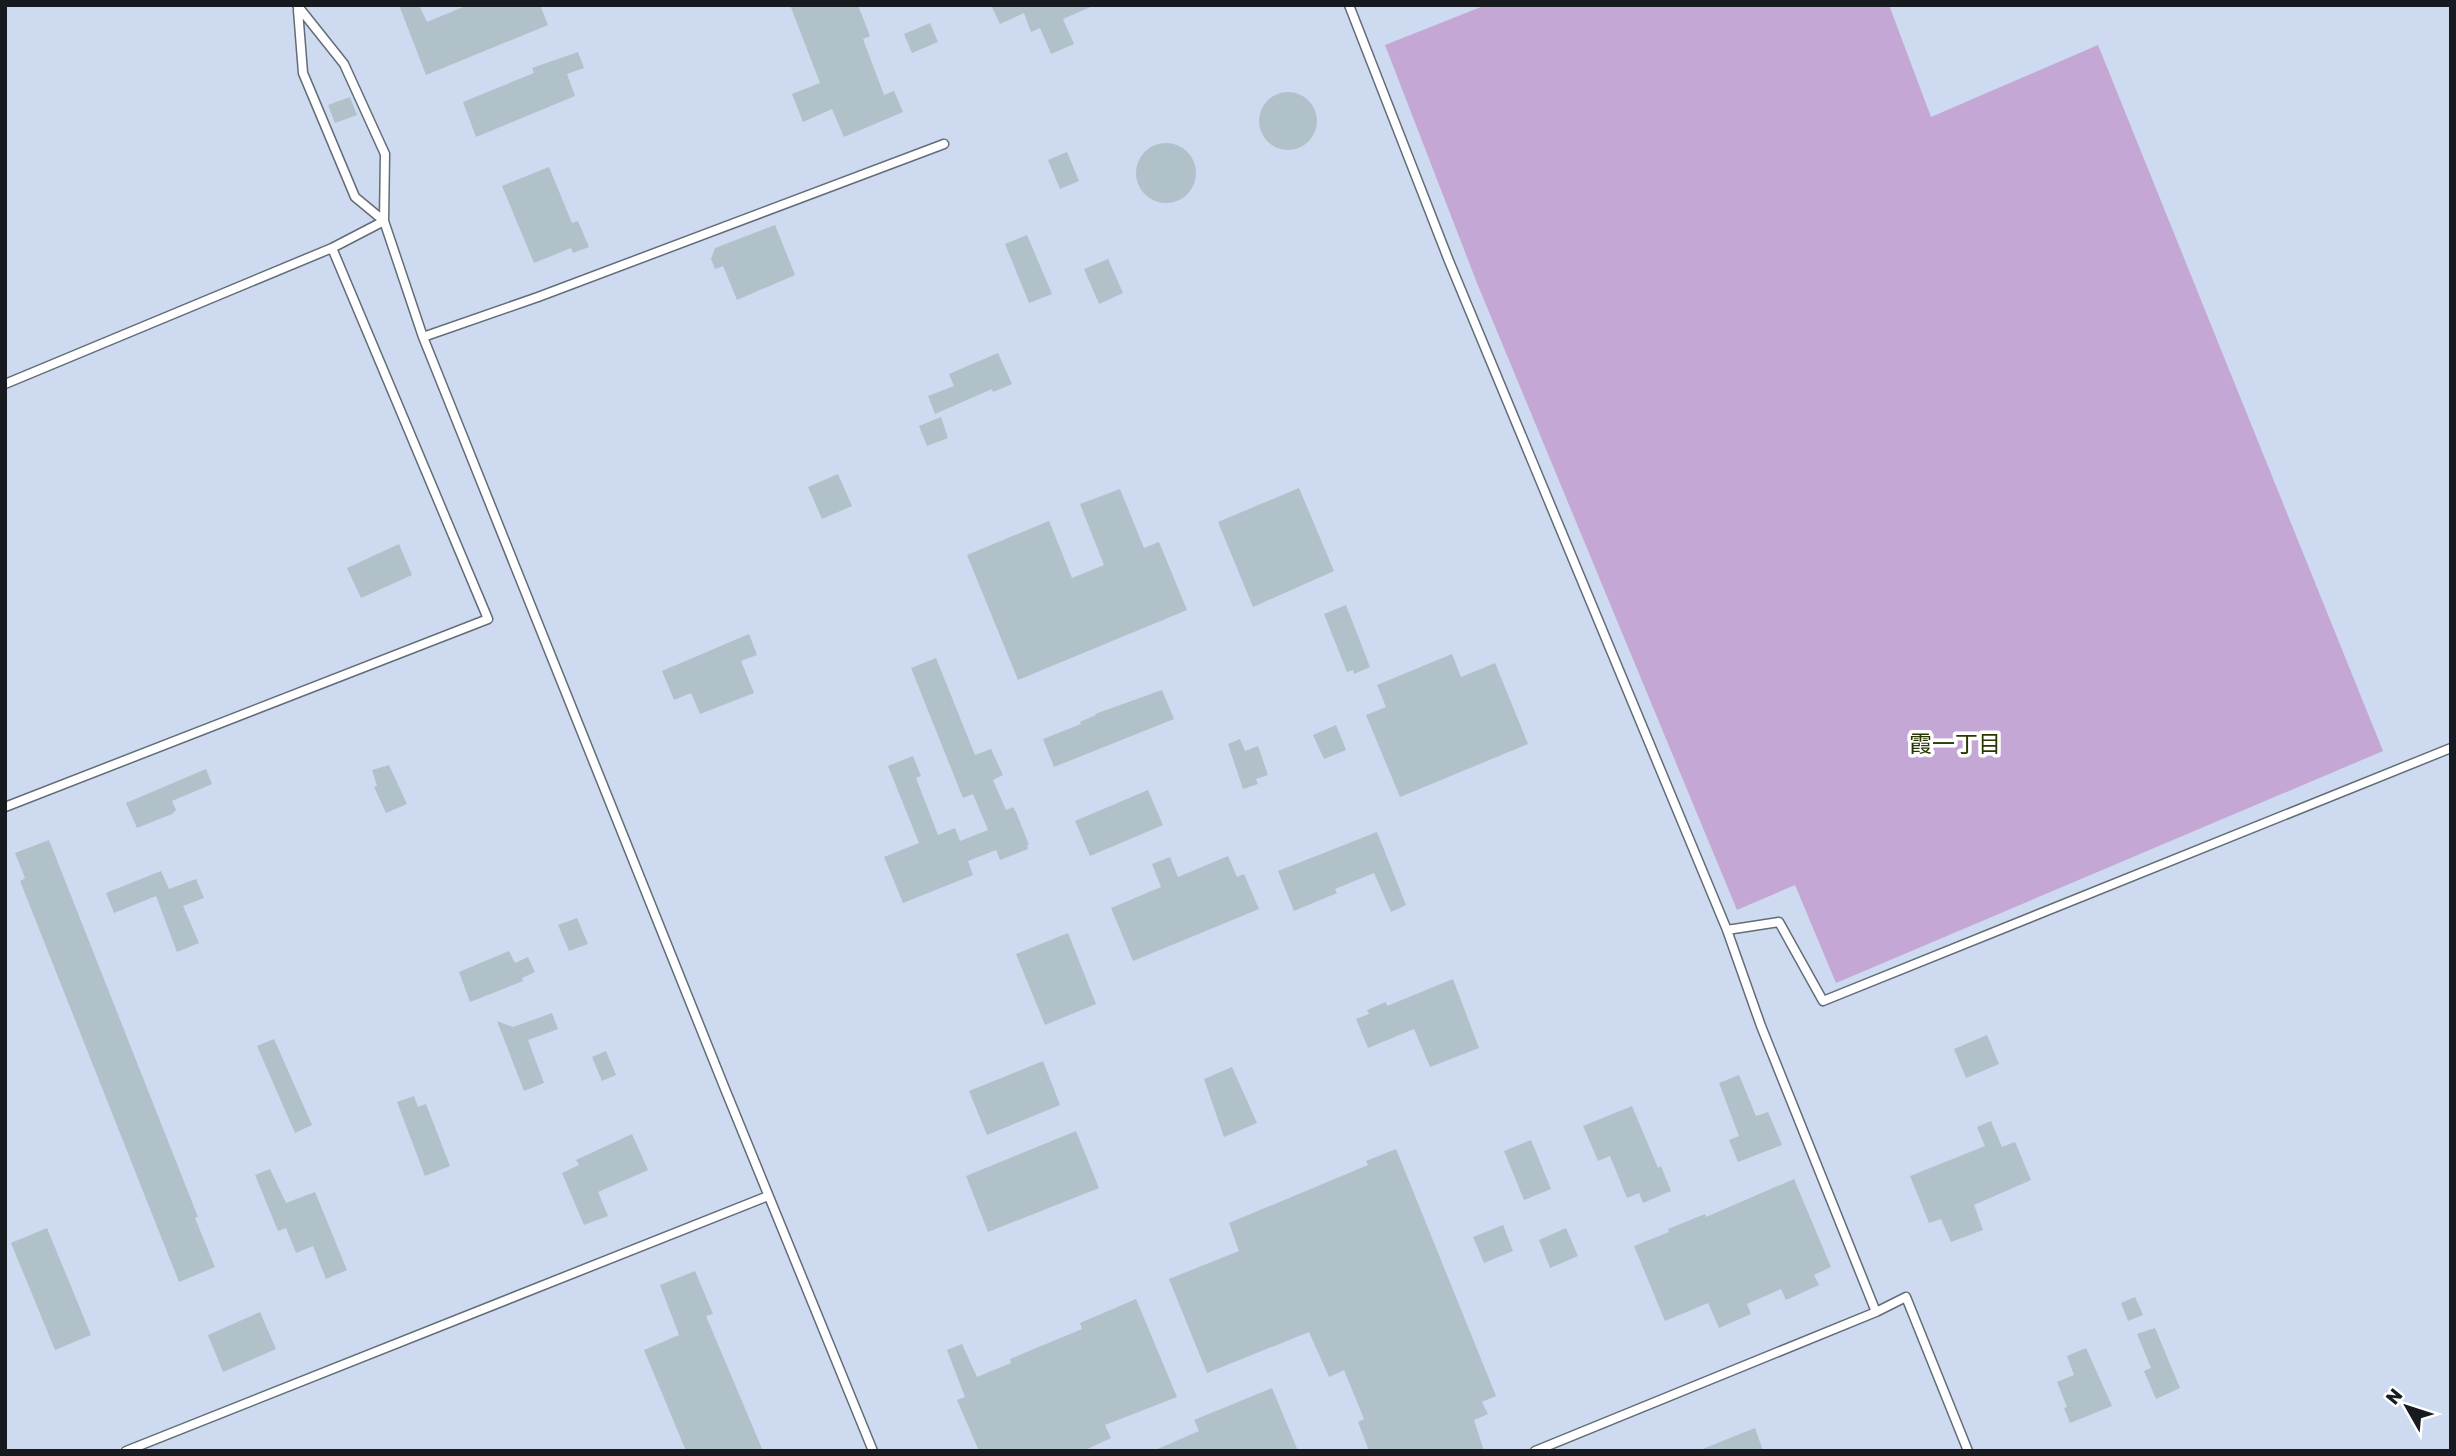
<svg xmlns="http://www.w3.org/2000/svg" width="2456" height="1456" font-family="Rubik,'Noto Sans JP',sans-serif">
<rect width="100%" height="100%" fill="#dfe8f7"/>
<path fill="#cddaef" d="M5 5H2451V1451H5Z"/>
<path fill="#c5a7d6" d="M1486 5H1889L1931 117 2098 45 2383 751 1836 983 1795 885 1737 910 1477 283 1385 45Z"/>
<path fill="#b1c1ca" d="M399 5H419L427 22 468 5H540L548 25 426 75Z
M790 5H858L870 36 863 39 884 95 894 91 903 112 844 137 832 109 803 122 792 94 820 83Z
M991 5H1095L1063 19 1074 44 1051 54 1040 28 1031 32 1024 13 1000 24Z
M930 23 938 42 912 53 904 34Z
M578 52 584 68 567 74 575 96 476 137 463 102 534 73 532 68Z
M1259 121a29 29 0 1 1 58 0a29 29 0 1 1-58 0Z
M350 97 357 115 335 123 328 105Z
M1136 173a30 30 0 1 1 60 0a30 30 0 1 1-60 0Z
M1067 152 1079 181 1060 189 1048 160Z
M549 167 572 223 578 221 589 247 573 253 571 248 534 263 502 186Z
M775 225 795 275 737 300 723 266 715 269 711 259 715 248Z
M1027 235 1052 294 1029 303 1005 244Z
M1108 259 1123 293 1099 304 1084 269Z
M998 353 1012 384 993 392 992 389 935 414 928 396 954 386 949 374Z
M941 417 948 438 927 446 919 426Z
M838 474 852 506 822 519 808 487Z
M1299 488 1334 571 1253 607 1218 522Z
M1120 489 1144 548 1159 542 1187 610 1018 680 967 555 1049 521 1072 578 1104 565 1080 504Z
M399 544 412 575 361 598 347 568Z
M1346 605 1370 667 1354 674 1353 670 1347 672 1324 614Z
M749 634 757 655 741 661 754 693 700 714 691 693 674 700 662 671Z
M1452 654 1461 677 1495 663 1528 744 1400 797 1366 715 1386 707 1377 685Z
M936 658 975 755 991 749 1003 775 993 780 1006 810 1013 807 1016 812 1029 845H1027L1028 849 1000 860 996 850 968 861 973 875 903 903 884 857 919 843 888 766 913 756 921 776 916 778 938 835 955 828 960 841 988 830 973 794 963 798 911 668Z
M1162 690 1174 719 1054 767 1043 739 1081 724 1080 722 1096 715 1095 714Z
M1336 725 1346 750 1324 759 1313 735Z
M1240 739 1245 751 1258 746 1268 775 1256 779 1258 784 1243 789 1228 744Z
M389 765 407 804 386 813 374 787 377 786 372 770Z
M206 769 212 784 172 801 176 810 172 814 137 828 126 803Z
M1148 790 1163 825 1090 856 1075 821Z
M1377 832 1406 905 1391 912 1374 873 1335 889 1337 893 1294 911 1278 871Z
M49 840 198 1217 195 1218 215 1267 179 1282 20 881 25 878 15 853Z
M1228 856 1237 877 1244 874 1259 909 1133 961 1111 908 1161 887 1152 864 1170 857 1178 877Z
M161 871 169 889 196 879 204 898 183 906 199 943 177 952 156 896 114 913 106 893Z
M577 918 588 944 569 951 558 925Z
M1068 933 1096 1004 1045 1025 1016 954Z
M509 951 515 963 528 957 535 972 522 978 523 981 470 1002 459 972Z
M1453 979 1479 1048 1430 1067 1414 1029 1368 1048 1356 1019 1369 1014 1367 1010 1386 1002 1387 1006Z
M552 1013 558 1029 528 1040 544 1083 524 1091 497 1021 513 1027Z
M1987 1035 1999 1064 1966 1078 1954 1049Z
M274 1039 312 1125 295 1133 257 1046Z
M606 1051 616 1075 602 1081 592 1057Z
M1043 1061 1060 1105 987 1135 969 1091Z
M1232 1067 1257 1123 1224 1137 1204 1079Z
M1739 1075 1756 1116 1768 1112 1782 1145 1738 1162 1729 1140 1739 1136 1719 1083Z
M414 1096 418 1107 426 1104 450 1166 425 1176 397 1102Z
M1632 1106 1658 1168 1661 1166 1671 1191 1643 1203 1639 1193 1627 1198 1610 1156 1598 1161 1583 1126Z
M1991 1121 2002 1147 2015 1142 2031 1180 1974 1205 1983 1230 1951 1242 1941 1219 1929 1223 1910 1176 1985 1146 1977 1127Z
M1076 1131 1099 1188 988 1232 966 1176Z
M632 1134 648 1170 598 1192 608 1216 584 1225 562 1173 579 1165 576 1160Z
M1531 1140 1551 1189 1524 1200 1504 1151Z
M1396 1149 1496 1396 1482 1402 1488 1414 1474 1420 1484 1451H1369L1358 1422 1364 1419 1344 1370 1329 1377 1309 1332 1207 1373 1169 1279 1239 1251 1229 1223 1368 1165 1366 1161Z
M270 1169 286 1203 315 1192 347 1270 326 1279 313 1246 296 1253 286 1228 278 1231 255 1175Z
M1794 1179 1831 1267 1814 1275 1819 1285 1786 1300 1781 1289 1747 1304 1751 1314 1719 1328 1708 1303 1665 1321 1634 1246 1669 1232 1668 1229 1705 1214 1706 1217Z
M1503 1225 1513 1251 1484 1263 1473 1237Z
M47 1228 91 1335 55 1350 11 1243Z
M1566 1228 1578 1256 1550 1268 1539 1240Z
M695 1271 713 1314 706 1316 763 1451H686L644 1350 679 1335 660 1285Z
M2135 1297 2143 1315 2128 1321 2121 1303Z
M1136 1299 1177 1397 1105 1425 1111 1438 1083 1451H979L957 1400 965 1397 947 1350 962 1344 977 1377 1011 1363 1010 1359 1082 1329 1080 1323Z
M260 1312 276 1349 223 1372 208 1335Z
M2155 1328 2180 1388 2156 1399 2144 1371 2151 1368 2137 1334Z
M2086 1348 2112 1406 2070 1423 2064 1408 2067 1407 2057 1382 2074 1375 2067 1356Z
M1272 1388 1298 1451H1153L1199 1431 1194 1420Z
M1755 1428 1763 1451H1700V1450Z"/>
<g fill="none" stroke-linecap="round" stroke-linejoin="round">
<defs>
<path id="lane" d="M297 5 344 64 385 154 384 221 423 337 725 1089 873 1451
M1349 5 1449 261 1727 930 1761 1026 1876 1312
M298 10 303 73 355 197 384 221
M423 337 538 297 944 144
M5 384 332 248 384 221
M5 807 488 619 332 248
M1727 930 1779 922 1823 1001 2451 748
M126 1451 768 1196
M1535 1451 1876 1312 1906 1297 1968 1451"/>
</defs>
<use href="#lane" stroke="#636c78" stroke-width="11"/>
<use href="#lane" stroke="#fff" stroke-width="8"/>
</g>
<g text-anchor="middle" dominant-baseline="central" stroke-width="7" stroke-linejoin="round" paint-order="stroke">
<g font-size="23" fill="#293700" stroke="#fff">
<text x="1955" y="744">霞一丁目</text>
</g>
</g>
<rect width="2456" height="1456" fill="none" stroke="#171a1f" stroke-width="14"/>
<g transform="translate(2407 1407) rotate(309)" stroke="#ffffff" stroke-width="5" paint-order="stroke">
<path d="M0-5L12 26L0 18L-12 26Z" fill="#171a1f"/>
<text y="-10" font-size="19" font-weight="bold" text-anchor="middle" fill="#171a1f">N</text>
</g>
</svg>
